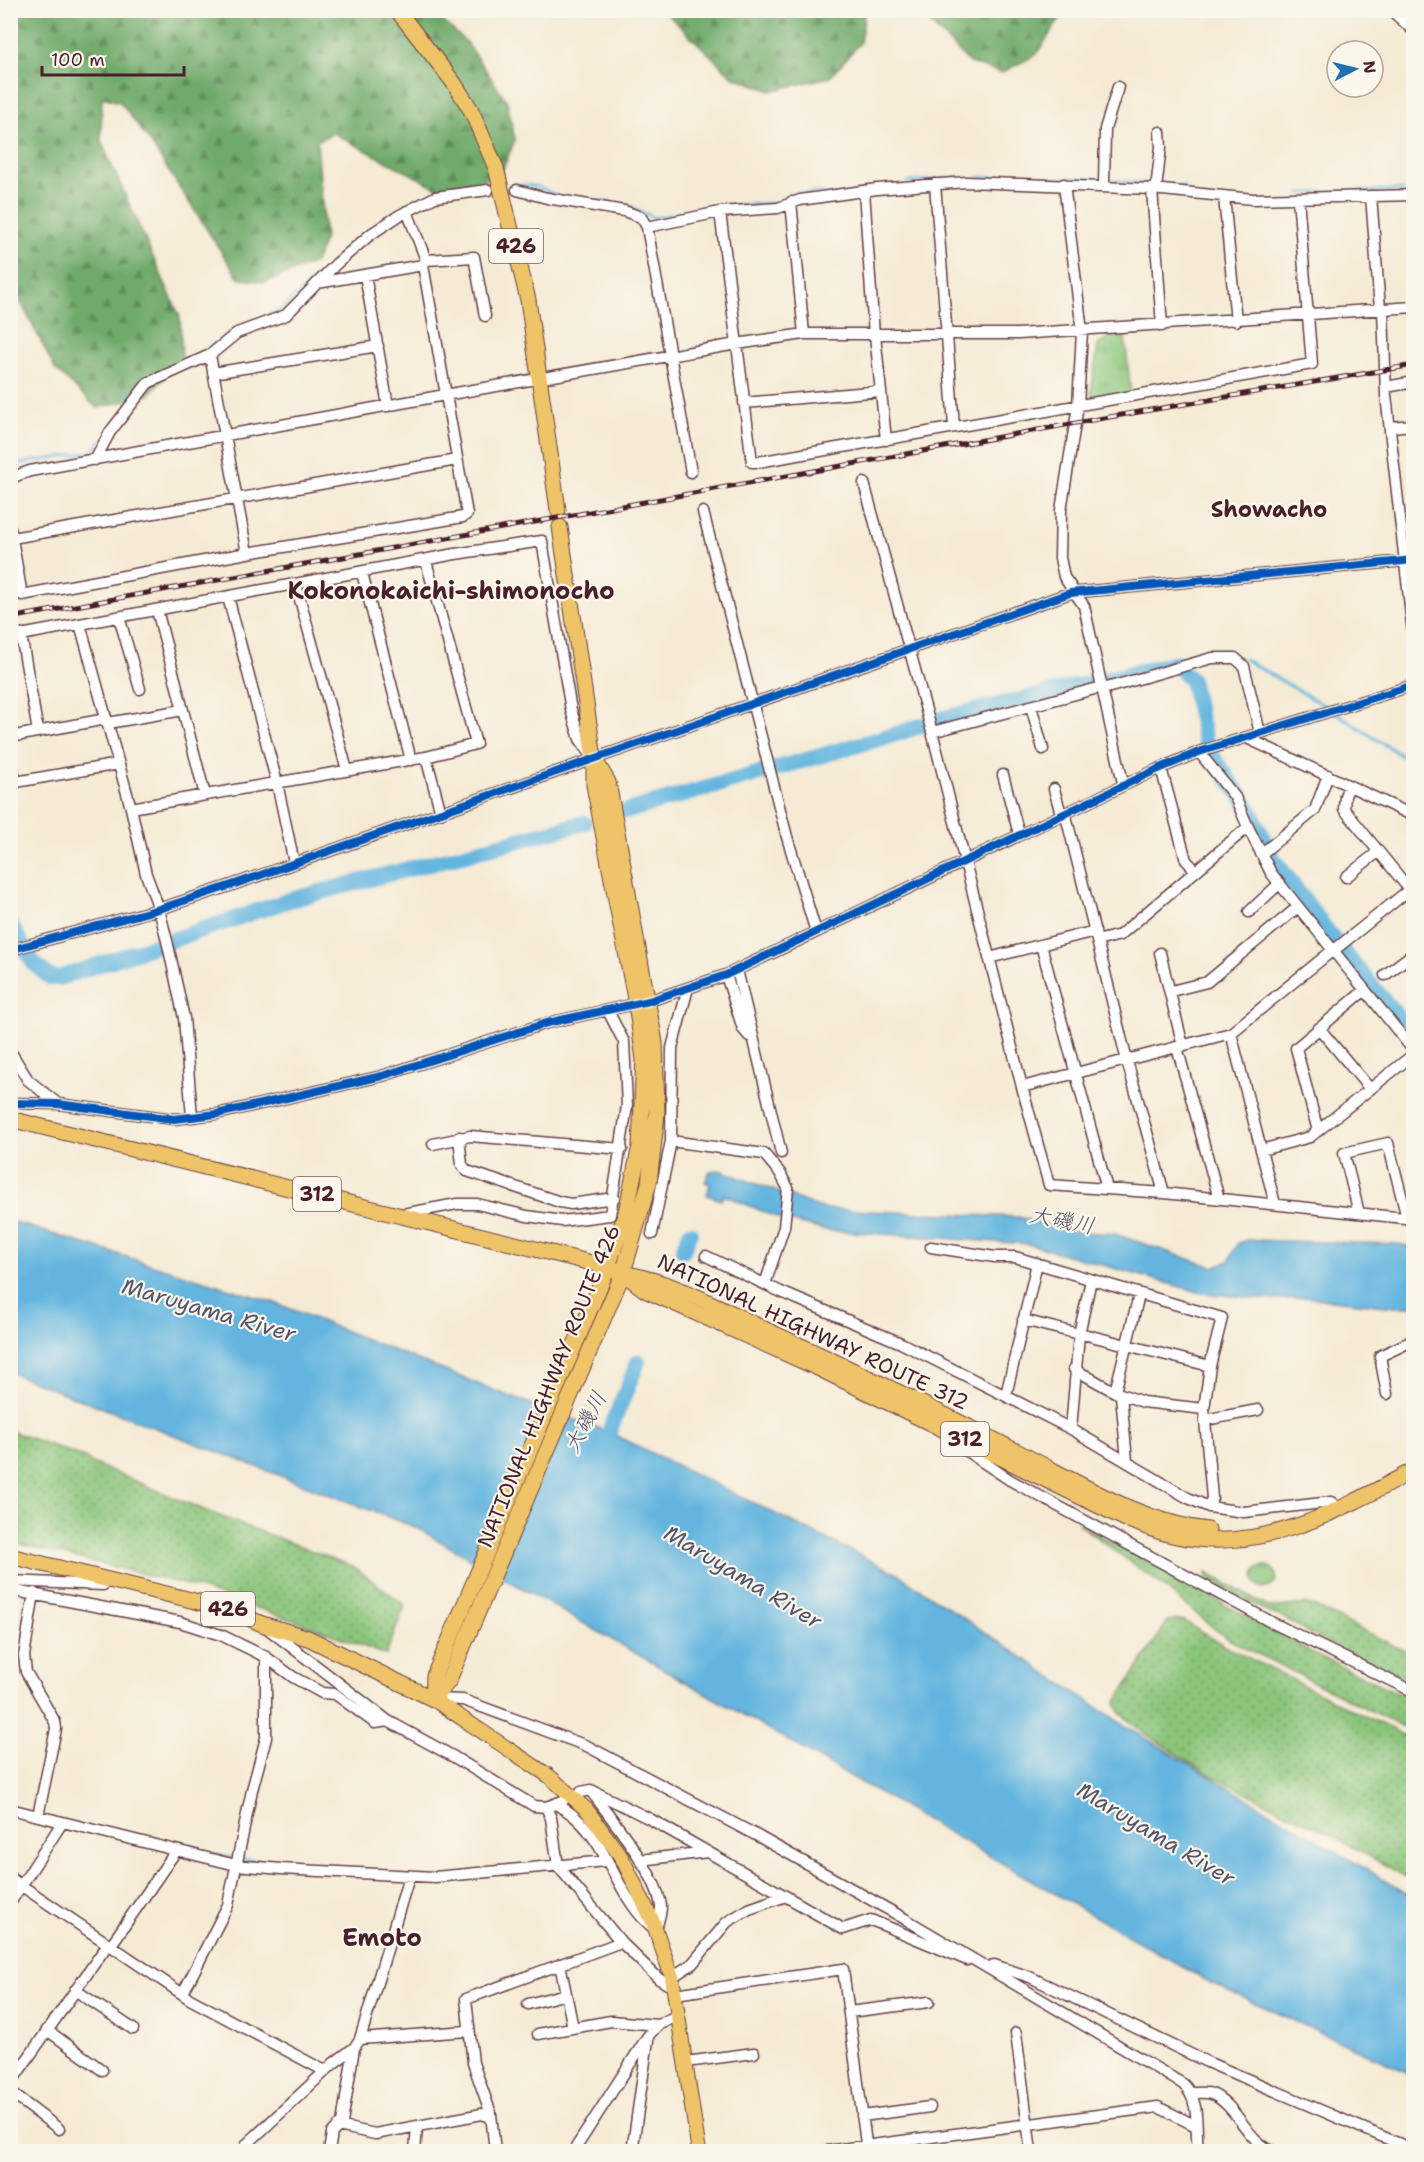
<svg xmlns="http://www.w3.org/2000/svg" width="1424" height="2162" font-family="'Shantell Sans','Klee One',sans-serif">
<defs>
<pattern id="grass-dots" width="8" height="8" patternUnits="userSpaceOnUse" patternTransform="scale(1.5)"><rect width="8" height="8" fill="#8ac57a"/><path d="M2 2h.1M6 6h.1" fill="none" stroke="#739f64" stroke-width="1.8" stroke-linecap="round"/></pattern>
<pattern id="forest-firs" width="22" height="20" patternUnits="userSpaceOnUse" patternTransform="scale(1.5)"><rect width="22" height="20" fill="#6faa6a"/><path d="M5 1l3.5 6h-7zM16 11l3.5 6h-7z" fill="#5d8a57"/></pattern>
<pattern id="park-tufts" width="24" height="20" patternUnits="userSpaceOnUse" patternTransform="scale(1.5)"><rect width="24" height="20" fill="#8ac57a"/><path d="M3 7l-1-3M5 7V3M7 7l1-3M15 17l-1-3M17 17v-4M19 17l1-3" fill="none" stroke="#739f64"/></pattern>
</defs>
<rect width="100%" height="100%" fill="#fbf7ec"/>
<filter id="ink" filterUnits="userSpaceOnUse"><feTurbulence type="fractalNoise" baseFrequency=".0167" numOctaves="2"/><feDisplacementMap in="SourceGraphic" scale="12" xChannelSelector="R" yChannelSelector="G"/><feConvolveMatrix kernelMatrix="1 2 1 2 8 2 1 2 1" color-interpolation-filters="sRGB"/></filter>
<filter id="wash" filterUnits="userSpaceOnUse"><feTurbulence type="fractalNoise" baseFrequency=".008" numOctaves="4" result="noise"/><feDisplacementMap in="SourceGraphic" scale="24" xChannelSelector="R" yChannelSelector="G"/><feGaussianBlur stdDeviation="1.35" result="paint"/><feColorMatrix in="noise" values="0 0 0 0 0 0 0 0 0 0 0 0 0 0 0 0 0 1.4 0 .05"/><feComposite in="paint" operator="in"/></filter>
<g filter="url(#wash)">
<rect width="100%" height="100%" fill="#f5ebd5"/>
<path fill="url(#grass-dots)" stroke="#6a7252" stroke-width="1.5" d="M11 1431 83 1457 92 1463 204 1510 354 1567 405 1605 386 1655 313 1627 195 1587 11 1542Z
M1077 1523 1311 1652 1413 1700V1732L1226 1638 1163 1586Z
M1207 1573 1270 1608 1304 1604 1315 1607 1413 1655V1682L1316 1637 1281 1616 1269 1613 1206 1578Z
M1182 1620 1225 1646 1413 1740V1881L1330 1834 1207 1773 1141 1731 1121 1714 1116 1702 1168 1621Z"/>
<path fill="url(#forest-firs)" stroke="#5c644a" stroke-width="1.5" d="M11 11H432L466 42 507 101 515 140 500 176 441 190 333 133 317 141 325 238 315 263 267 282 239 279 148 139 120 102 102 97 101 141 180 317 182 357 149 395 97 408 55 369 11 283Z
M664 11H865L860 43 830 77 771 91 732 76Z
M924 11H1065L1036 55 1001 73 970 63 931 24Z"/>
<path fill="url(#park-tufts)" stroke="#6a7252" stroke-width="1.5" d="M1123 334 1125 337 1131 395 1094 401 1090 398 1098 345 1107 339V336Z
M1254 1577a11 11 0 1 1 22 0a11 11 0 1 1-22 0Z"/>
<path fill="#63b5df" stroke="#566a85" stroke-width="1.5" d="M719 1170 824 1209 1019 1217 1070 1231 1115 1234 1213 1267 1229 1261 1238 1243 1247 1240 1400 1244 1413 1247V1306L1395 1307 1305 1297 1275 1300 1202 1293 1028 1244 823 1230 781 1219 724 1195 721 1200 707 1195 710 1184 705 1182 710 1171Z
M10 1221 273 1302 498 1392 609 1432 896 1573 1127 1727 1413 1897V2075L1211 1983 417 1528 11 1373Z"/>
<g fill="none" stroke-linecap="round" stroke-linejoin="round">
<path stroke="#63b5df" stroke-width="3" d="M978 177 1101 179
M1107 180 1184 187
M907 182 957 178
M515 184 536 186 556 195
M440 191 490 184
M1301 193 1403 190
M592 200 628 206 655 218 710 207 776 203 792 195 823 192
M400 210 434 193
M265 317 281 310 318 275
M200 354 236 329
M130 398 141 384
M10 465 92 452 101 440
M1244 659 1329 708
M1176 663C1194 655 1214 646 1232 654
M1335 712 1414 764
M207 1853 235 1859 320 1866"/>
<path stroke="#63b5df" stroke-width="16" d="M627 811 893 735 944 718 1175 663 1191 680 1205 741 1214 759 1248 806 1272 857 1334 940 1414 1036
M10 924 34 964 51 978H59L290 900 584 823
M683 1250 690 1233
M597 1451 609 1432 638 1362"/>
</g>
</g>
<g filter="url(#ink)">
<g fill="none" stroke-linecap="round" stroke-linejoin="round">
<defs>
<path id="minor" d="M1391 10 1414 31
M935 184 954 426
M1064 184 1082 331 1078 406 1061 510 1060 558 1064 577 1084 606 1123 783
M1104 186 1105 129 1118 87
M1152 189 1162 326
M1156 189 1161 147 1160 132
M517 190 547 198 624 211 641 217 647 227 720 212 778 208 800 200 877 189 966 182 1152 189 1253 199 1414 195
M864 191 874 335
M1371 196 1380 309
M1224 197 1236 321
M791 202 804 334
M720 212 752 462H758L1312 364 1298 198
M647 227 691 472
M426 260 474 257 485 316
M365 275 388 406
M317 283 423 265
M1383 309 1386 395 1414 642
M875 335 886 440
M210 355 247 553
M213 373 378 346
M1386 387 1414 382
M744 403 881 391
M1390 427 1414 425
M95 460 110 432 148 383 210 355 237 333 286 315 336 264 371 234 400 215 435 197 488 190
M10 478 30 471 445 395 737 344 804 334H1018L1414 307
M864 483 935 743 1022 1087
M703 512 787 837 816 932
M10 528 22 595 247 553 463 517 467 514 423 265 426 260 407 211
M12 538 457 460
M362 573 411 760
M296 585 347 770
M228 597 277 783 294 863
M157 610 205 795
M119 617 140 689
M80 624 131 808 146 874 159 909 168 945 184 1018 192 1117
M21 635 38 732
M10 637 455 554 542 541 571 710 580 739 591 755
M1103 689 1212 658H1235L1244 666 1260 733
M1031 706 1043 749
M108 723 183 710
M932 732 1102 687
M10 737 106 719
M1247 738 1414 816
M10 749 15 782
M426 757 441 813
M1161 768 1186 860 1196 871
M1003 775 1019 834
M10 783 119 764
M1349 786 1345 796 1344 809 1414 895
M1054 789 1061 814
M131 808 426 757 476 744 426 561
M1065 812 1127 1061 1164 1193
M1248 827 1271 873 1414 1051
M1261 854 1315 810 1328 775
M1346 877 1378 852
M1249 912 1280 883
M1097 941 1120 935 1248 827 1235 797 1199 752
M1041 945 1107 1189
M10 950 159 909 232 885 1070 593 1414 560
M1333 951 1409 890
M1160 953 1183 1046
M989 958 1095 931
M737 970 781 1153
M726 975 743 1029 749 1036
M1385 975 1414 953
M1171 991 1207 982 1298 907
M1319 1028 1370 1089
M1231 1033 1333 950
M1177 1047 1219 1199
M10 1051 28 1080 58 1104
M10 1103 58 1104 174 1119 217 1114 382 1076 547 1023 649 1001 726 975 1156 770 1199 752 1414 685
M1318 1131 1296 1048 1365 990
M459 1137 462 1165 467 1171 560 1202 571 1204 614 1198
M671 1141 764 1154 780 1173 788 1188 784 1227 765 1284
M433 1144 470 1136 622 1149
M1261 1150 1310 1137 1414 1054
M1275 1204 1231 1033 1022 1087 1049 1185 1164 1193 1414 1219
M1359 1213 1344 1153 1388 1143 1407 1218
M403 1214 457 1204H477L527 1216 562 1221 610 1215 627 1106 624 1042 608 1011
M652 1234 671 1141 672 1048 688 988
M931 1247 995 1257H1015L1222 1318 1210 1366 1204 1409 1212 1498 1209 1507 1244 1512 1331 1502 1339 1509
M706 1256 781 1292 901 1343 1071 1429
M1091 1280 1079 1334 1071 1429 1188 1498 1209 1507
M1023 1320 1079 1334
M1079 1333 1210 1366
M1074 1369 1115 1392 1143 1402 1204 1409
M1115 1392 1139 1295
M1387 1394 1380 1356 1414 1340
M1006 1395 1037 1263
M1121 1395 1127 1461
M1205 1420 1258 1410
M959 1446 1010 1480 1271 1622 1414 1692
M10 1581 103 1585 108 1581
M10 1590 180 1622 221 1635 266 1657 293 1677 322 1693 335 1694 375 1723 388 1721
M34 1593 24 1656 26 1672 55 1722 56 1729 38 1816
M267 1628 388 1721 454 1757 534 1806 546 1807 563 1801
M433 1699 463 1700 587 1746 754 1834 907 1920 1183 2084C1201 2101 1195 2127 1198 2152
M581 1792 591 1790 650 1819 843 1929 871 1920 967 1960
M556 1804C562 1808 570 1812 575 1817 611 1848 618 1902 656 1930 657 1924 661 1914 661 1907 659 1876 610 1817 591 1791
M546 1807 551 1818 558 1866 621 1942 659 1979 674 1988
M10 1809 236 1865 281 1869 435 1877 606 1861
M640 1860 708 1852
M10 1878 190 1999 325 2071
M10 1903 62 1823
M111 1945 176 1851
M560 1964 573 2028
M994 1965 1030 1977 1207 2062 1414 2150
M672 1977 692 1964 727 1922 749 1909 783 1897
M75 1990 133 2029
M183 1993 228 1905 252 1790 266 1738V1657
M675 1994 843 1969 867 2151
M528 2004 566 1994
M849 2012 929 2002
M47 2030 102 2070
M1016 2033 1031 2152
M538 2034 611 2021 658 2025
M360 2039 467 2031
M686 2062 754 2053
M10 2084 108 1944
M10 2092 59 2129
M1193 2093C1198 2093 1207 2092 1212 2094 1238 2106 1246 2141 1274 2152
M862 2116 930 2107
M338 2126 375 2134 482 2114 491 2117
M244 2152 247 2144 334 2063 354 2048 360 2039 409 1877
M329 2152 332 2133 342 2123 354 2048
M415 2152 417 2127
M495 2152 491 2114 473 2063 466 1999 621 1942
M573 2152 648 2036 658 2025 678 2015
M632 2152 648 2040
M819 2152 1158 2107 1194 2125"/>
<path id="major" d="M433 1699 549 1776 587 1810 622 1858 653 1922 672 1977 699 2152"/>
<path id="highway" d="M397 10 454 83 471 110 496 168 528 300 558 510
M10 1119 608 1267 623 1273 645 1290 822 1370 1128 1520C1143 1525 1157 1532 1172 1535 1260 1556 1339 1511 1414 1470
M626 1274C674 1282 720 1308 764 1329 856 1371 947 1415 1037 1462 1091 1490 1147 1523 1208 1530
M10 1556 228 1609 262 1624 308 1638 433 1699
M433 1699 434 1676 608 1267 626 1212 640 1146 644 1059 636 1004 594 785V758L560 527
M433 1699 448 1682 623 1273 649 1183 657 1114 655 1043 608 782 595 760"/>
</defs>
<use href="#minor" stroke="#643e44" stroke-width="13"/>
<use href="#major" stroke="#643e44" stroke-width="16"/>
<use href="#highway" stroke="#643e44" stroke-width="17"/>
<use href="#minor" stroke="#fff" stroke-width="10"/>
<use href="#major" stroke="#efc469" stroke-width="14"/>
<use href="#highway" stroke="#efc469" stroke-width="15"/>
<defs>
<path id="rail" d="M10 618 1098 419 1414 365"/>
</defs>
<use href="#rail" stroke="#4a1f2b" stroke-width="5"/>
<use href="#rail" stroke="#fbf7ec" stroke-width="3" stroke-dasharray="9" stroke-linecap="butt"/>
<defs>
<path id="cycleway" d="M10 950 159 909 232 885 1070 593 1414 560
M10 1103 58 1104 174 1119 217 1114 382 1076 547 1023 649 1001 726 975 1156 770 1199 752 1414 685"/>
</defs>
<use href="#cycleway" stroke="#fbf7ec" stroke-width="11"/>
<use href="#cycleway" stroke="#0057b8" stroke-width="8"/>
</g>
</g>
<g text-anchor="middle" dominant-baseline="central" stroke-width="4.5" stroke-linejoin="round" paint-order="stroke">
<g fill="#fbf7ec" stroke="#7f6065" stroke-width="1.5">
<rect x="489" y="229" width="54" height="34" rx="4.5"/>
<rect x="293" y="1177" width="48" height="34" rx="4.5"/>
<rect x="941" y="1422" width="48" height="34" rx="4.5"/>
<rect x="201" y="1592" width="54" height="34" rx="4.5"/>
</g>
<g font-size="20" font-weight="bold" fill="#4a1f2b">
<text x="516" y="246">426</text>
<text x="317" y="1194">312</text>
<text x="965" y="1439">312</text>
<text x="228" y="1609">426</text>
</g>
<g font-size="21" fill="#4a1f2b" stroke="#fbf7ec">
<text transform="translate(813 1332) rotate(25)">NATIONAL HIGHWAY ROUTE 312</text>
<text transform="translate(549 1386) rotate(-68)">NATIONAL HIGHWAY ROUTE 426</text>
</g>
<g font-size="22" font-weight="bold" fill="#4a1f2b" stroke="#fbf7ec">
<text x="1269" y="509">Showacho</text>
</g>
<g font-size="22" font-style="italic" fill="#53546a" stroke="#fbf7ec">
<text transform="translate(1062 1220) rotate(11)">大磯川</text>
<text transform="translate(209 1310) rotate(16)">Maruyama River</text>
<text transform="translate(585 1422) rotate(-62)">大磯川</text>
<text transform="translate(743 1577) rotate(31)">Maruyama River</text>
<text transform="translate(1156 1834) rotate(31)">Maruyama River</text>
</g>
<g font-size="24" font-weight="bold" fill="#4a1f2b" stroke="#fbf7ec">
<text x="451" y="591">Kokonokaichi-shimonocho</text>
<text x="382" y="1938">Emoto</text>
</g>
</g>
<rect width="1424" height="2162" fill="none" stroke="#fbf7ec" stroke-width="36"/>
<g transform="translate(1355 69) rotate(83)"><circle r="28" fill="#fbf7ec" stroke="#b4a19f" stroke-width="1.5"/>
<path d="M0-4.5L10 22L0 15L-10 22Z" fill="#1f6fb2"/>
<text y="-9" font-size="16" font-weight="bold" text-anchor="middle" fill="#4a1f2b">N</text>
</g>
<path d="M42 66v9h142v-9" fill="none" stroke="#4a1f2b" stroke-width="3"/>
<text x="51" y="66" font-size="18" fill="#4a1f2b" stroke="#fbf7ec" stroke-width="4.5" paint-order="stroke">100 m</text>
</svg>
